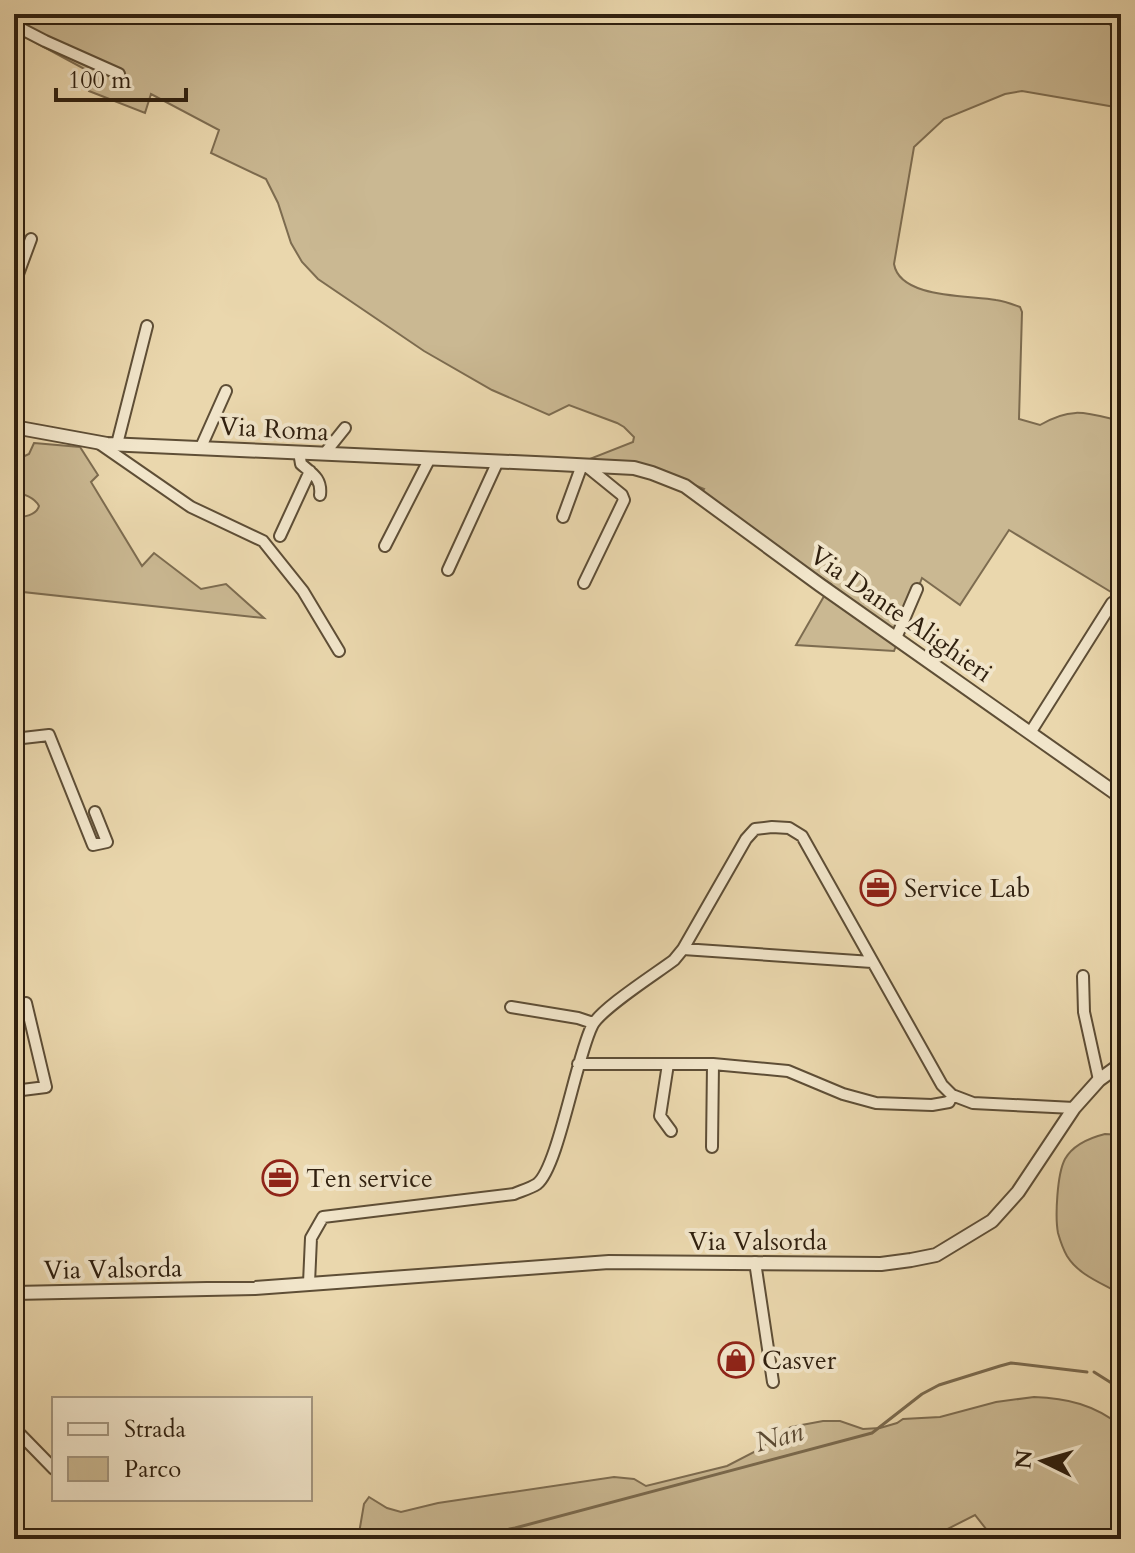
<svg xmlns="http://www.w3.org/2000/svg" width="1135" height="1553" font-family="Cardo,serif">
<rect width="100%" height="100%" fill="#ead7ad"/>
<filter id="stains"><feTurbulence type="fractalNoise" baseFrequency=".0025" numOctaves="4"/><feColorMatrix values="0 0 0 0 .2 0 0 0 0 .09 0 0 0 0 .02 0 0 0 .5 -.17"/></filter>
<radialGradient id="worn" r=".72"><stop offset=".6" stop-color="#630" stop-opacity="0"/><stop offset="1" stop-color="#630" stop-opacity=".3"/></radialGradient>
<path fill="#cab892" stroke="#7d6c50" stroke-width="2" d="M14 14H574L602 19 604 14H1101L1121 38V108L1022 91 1005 94 944 119 914 147 894 264C900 299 969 295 996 300 1004 301 1012 304 1020 307L1022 312 1019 419 1040 425C1072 406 1087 413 1121 421V590L1111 592 1009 530 960 605 922 578 894 651 796 645 831 584 700 495 704 489 663 472 587 460 633 442 634 437 624 427 617 423 569 405 549 415 492 390 424 351 318 279 302 262 291 243 278 203 266 179 211 153 219 130 151 94 145 113 89 91 92 73 14 31Z
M34 443 80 447 98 475 91 482 142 566 154 553 201 589 226 584 264 618 14 591V518C23 517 36 516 39 506 35 498 23 493 14 492V461L29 454Z
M1105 1134 1121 1135V1296L1117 1292C1099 1282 1078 1274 1067 1256 1063 1249 1060 1240 1058 1233 1055 1217 1057 1174 1065 1159 1073 1145 1089 1138 1105 1134Z
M1034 1397C1067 1398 1095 1405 1121 1426V1539H994L975 1515 928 1539H358L364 1504 369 1497 387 1508 401 1512 438 1503 614 1477 634 1479 646 1486 727 1466 760 1449 772 1437 791 1427 823 1421H840L863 1429 880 1428 897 1423 903 1419 940 1417 996 1402Z"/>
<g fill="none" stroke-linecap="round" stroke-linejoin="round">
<path stroke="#7a694d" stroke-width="3" d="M1094 1372 1121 1389
M471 1539 480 1535 515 1528 872 1433 922 1394 939 1385 1000 1366 1011 1363 1087 1372"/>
<defs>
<path id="minor" d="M14 25 45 41 119 74
M14 285 31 239
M100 444 191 507 263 541 303 591 339 651
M117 444 147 326
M201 447 226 391
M299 452 301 464C313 474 322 479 320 495
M325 453 345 428
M563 517 582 465
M280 536 310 471
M385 546 430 458
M448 570 498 461
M584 583 624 500 622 495 585 465
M896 638 917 589
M1030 733 1112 603 1121 597
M14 739 49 735 93 845 107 842 95 812
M683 949 872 962
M1083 976 1084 1012 1099 1080
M14 1006 26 1003 46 1087 14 1091
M511 1007 578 1018 593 1023
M578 1064H713L788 1071 843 1094 876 1103 932 1105 949 1102 952 1095 973 1103 1074 1108
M668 1064 660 1116 671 1131
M712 1147 713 1064
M755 1262 773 1382
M309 1283 311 1238 323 1217 514 1194C521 1191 531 1188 537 1184 558 1168 576 1058 592 1026 600 1009 657 973 674 960L683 949 746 839 755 829 772 827 789 828 802 836 942 1085 952 1095
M14 1428 54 1469"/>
<path id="tertiary" d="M14 427 107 444 557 464 634 468 652 473 685 486 820 585 1121 797
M14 1293 255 1288 609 1262 881 1264 911 1260 936 1255 992 1221 1018 1192 1074 1108 1099 1080 1121 1064"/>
</defs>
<use href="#minor" stroke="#5e4e36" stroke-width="14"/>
<use href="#tertiary" stroke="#5e4e36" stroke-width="16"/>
<use href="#minor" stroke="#f1e5ca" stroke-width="10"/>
<use href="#tertiary" stroke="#f1e5ca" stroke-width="12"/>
<path stroke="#30200f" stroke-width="3" stroke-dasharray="14 14" stroke-linecap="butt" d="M1120 14 1121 15"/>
</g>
<defs>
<symbol id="office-ring" viewBox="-11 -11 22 22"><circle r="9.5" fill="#f1e5ca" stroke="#8f2418" stroke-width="1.5"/><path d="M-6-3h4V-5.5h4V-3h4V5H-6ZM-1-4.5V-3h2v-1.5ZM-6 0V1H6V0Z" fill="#8f2418"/></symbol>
<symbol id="shop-ring" viewBox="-11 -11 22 22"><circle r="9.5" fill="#f1e5ca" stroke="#8f2418" stroke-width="1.5"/><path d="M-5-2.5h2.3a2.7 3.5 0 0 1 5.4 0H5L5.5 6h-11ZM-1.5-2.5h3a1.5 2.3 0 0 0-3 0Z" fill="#8f2418"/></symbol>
</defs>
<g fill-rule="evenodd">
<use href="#office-ring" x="858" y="868" width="40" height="40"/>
<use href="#office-ring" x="260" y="1158" width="40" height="40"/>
<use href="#shop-ring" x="716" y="1340" width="40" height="40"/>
</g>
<g text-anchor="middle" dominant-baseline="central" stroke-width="8" stroke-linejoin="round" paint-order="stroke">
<g font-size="26" fill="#30200f" stroke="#f1e5ca">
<text transform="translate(274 429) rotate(3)">Via Roma</text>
<text transform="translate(901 614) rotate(35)">Via Dante Alighieri</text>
<text x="758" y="1241">Via Valsorda</text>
<text transform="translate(113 1269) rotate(-1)">Via Valsorda</text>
</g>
<g font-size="26" fill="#30200f" stroke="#f1e5ca" text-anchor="start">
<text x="904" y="888">Service Lab</text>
<text x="306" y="1178">Ten service</text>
<text x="762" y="1360">Casver</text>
</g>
<g font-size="28" font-style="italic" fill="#5b4a33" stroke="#f1e5ca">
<text transform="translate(779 1437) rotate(-15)">Nan</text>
</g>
</g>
<rect width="1135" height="1553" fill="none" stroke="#ead7ad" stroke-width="48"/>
<rect x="16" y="16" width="1103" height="1521" fill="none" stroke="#30200f" stroke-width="4"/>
<rect x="24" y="24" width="1087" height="1505" fill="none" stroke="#30200f" stroke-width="2"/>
<rect x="52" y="1397" width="260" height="104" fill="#f1e5ca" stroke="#a4967f" stroke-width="2"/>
<rect x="68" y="1423" width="40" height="12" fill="#f1e5ca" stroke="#a4967f" stroke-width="2"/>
<text x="124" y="1437" font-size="24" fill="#30200f">Strada</text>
<rect x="68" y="1457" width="40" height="24" fill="#cab892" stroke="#a4967f" stroke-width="2"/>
<text x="124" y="1477" font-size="24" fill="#30200f">Parco</text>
<g transform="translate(1043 1461) rotate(275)" stroke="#f1e5ca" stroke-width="6" paint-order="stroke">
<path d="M0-6L14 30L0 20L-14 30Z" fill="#30200f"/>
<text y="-12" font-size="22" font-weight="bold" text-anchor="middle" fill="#30200f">N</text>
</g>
<path d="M56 88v12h130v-12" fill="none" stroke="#30200f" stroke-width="4"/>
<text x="68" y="88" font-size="24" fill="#30200f" stroke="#f1e5ca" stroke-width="6" paint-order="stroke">100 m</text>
<rect width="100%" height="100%" filter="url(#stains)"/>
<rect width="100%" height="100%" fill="url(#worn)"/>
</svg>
